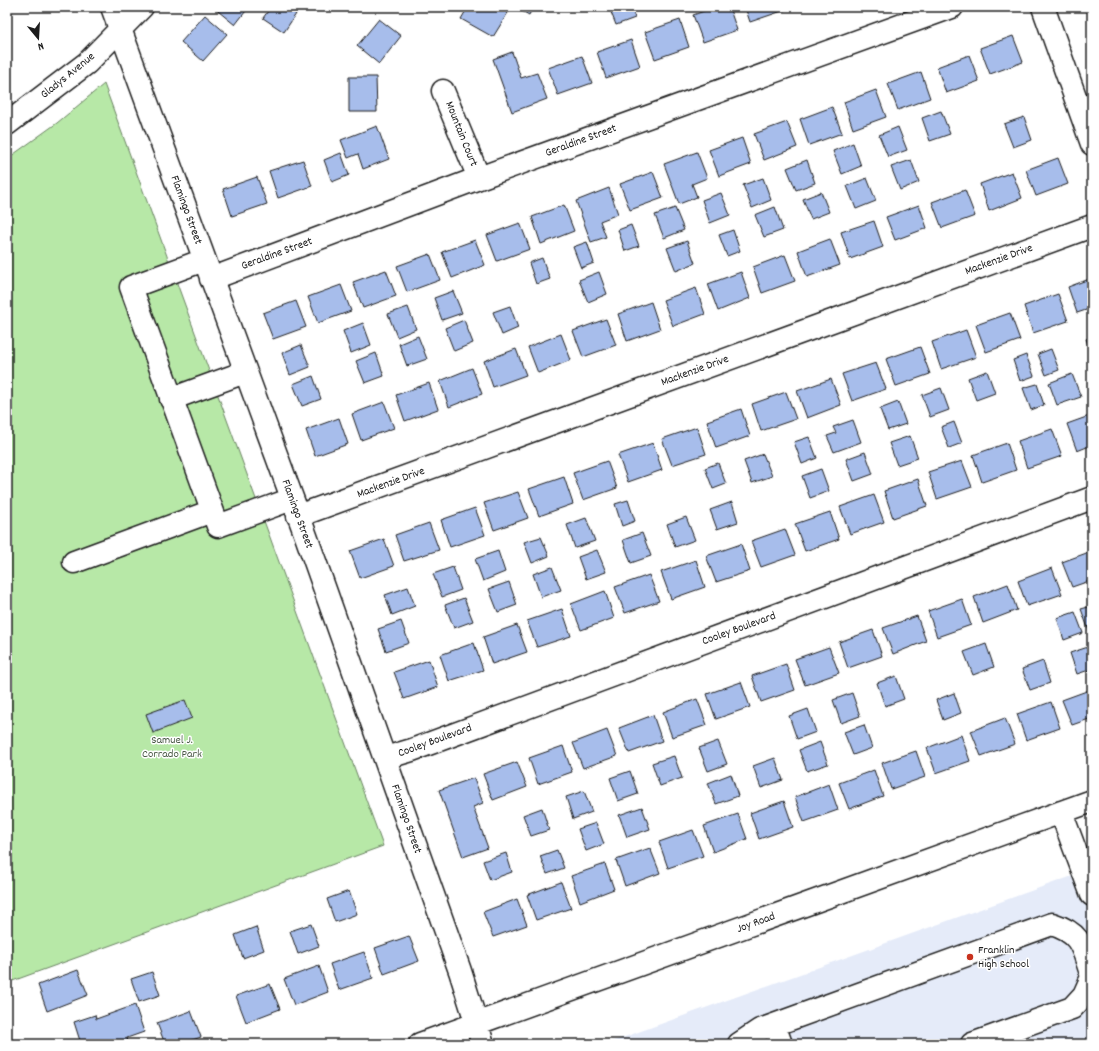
<svg xmlns="http://www.w3.org/2000/svg" width="1099" height="1051" font-family="Dekko,sans-serif">
<rect width="100%" height="100%" fill="#fff"/>
<filter id="ink" filterUnits="userSpaceOnUse"><feTurbulence type="fractalNoise" baseFrequency=".025" numOctaves="2"/><feDisplacementMap in="SourceGraphic" scale="8" xChannelSelector="R" yChannelSelector="G"/><feConvolveMatrix kernelMatrix="1 2 1 2 8 2 1 2 1" color-interpolation-filters="sRGB"/></filter>
<g filter="url(#ink)">
<path fill="#e5ebf9" d="M1092 869V1044H605Z"/>
<path fill="#b7e8a7" stroke="#6a8262" d="M104 84 383 846 7 983V159L57 123Z"/>
<path fill="#a7bdeb" stroke="#1c1c1c" d="M213 7H249L235 25Z
M271 7H285L296 14 284 32 263 18Z
M468 7H503L509 11 493 37 461 19Z
M515 7H533L529 15Z
M609 7H631L635 18 616 25Z
M715 7H729L737 30 703 42 693 15Z
M745 7H783L785 10 750 22Z
M205 15 227 34 203 61 181 42Z
M379 19 401 36 379 64 357 46Z
M680 20 689 47 655 59 645 32Z
M1013 36 1023 62 990 74 980 48Z
M631 40 640 66 606 78 597 52Z
M512 52 521 78 537 73 547 99 512 112 493 59Z
M969 55 979 81 946 93 937 67Z
M582 56 592 83 558 95 548 68Z
M921 72 930 98 898 110 888 84Z
M349 77H376L377 112H349Z
M876 90 886 117 853 129 844 102Z
M832 107 842 133 809 145 800 119Z
M941 111 950 134 930 141 922 118Z
M1024 117 1032 140 1013 147 1004 124Z
M787 122 797 147 764 160 754 134Z
M377 126 389 159 363 169 358 154 348 158 341 140Z
M898 127 907 150 888 157 879 135Z
M742 138 751 164 719 176 709 150Z
M853 143 861 166 842 174 833 151Z
M697 152 707 178 692 184 697 197 679 204 664 164Z
M341 153 349 175 332 182 324 160Z
M1058 158 1068 184 1036 196 1026 170Z
M303 160 312 186 278 198 269 171Z
M807 160 815 183 796 190 787 168Z
M911 160 919 182 900 190 891 167Z
M653 172 663 198 630 210 620 184Z
M1012 172 1022 198 989 211 980 184Z
M257 177 267 204 232 216 223 189Z
M763 178 771 200 752 208 743 185Z
M867 178 876 201 856 209 847 186Z
M609 188 618 214 600 221 606 237 591 242 576 201Z
M965 190 975 216 942 228 932 202Z
M821 192 829 212 811 219 803 199Z
M721 193 730 215 710 223 702 200Z
M564 205 574 231 541 244 532 217Z
M919 205 927 228 895 240 886 217Z
M775 207 783 230 764 237 755 215Z
M675 208 684 230 664 238 655 215Z
M874 221 883 247 850 259 841 232Z
M520 223 530 249 497 261 487 235Z
M631 225 639 246 625 251 618 230Z
M733 230 740 251 727 256 719 235Z
M830 239 840 265 807 277 798 251Z
M475 240 485 265 452 278 442 252Z
M687 241 695 263 676 271 667 248Z
M587 242 594 263 581 268 573 247Z
M430 254 440 280 407 292 397 266Z
M785 255 795 281 762 293 753 267Z
M542 258 550 279 536 284 529 263Z
M386 270 396 296 363 308 353 282Z
M599 272 607 294 588 302 579 280Z
M741 272 750 298 718 311 708 284Z
M1092 278V308L1077 313 1068 287Z
M341 285 351 311 318 323 308 297Z
M696 288 705 314 673 326 663 300Z
M453 291 462 313 442 320 434 298Z
M1058 294 1068 321 1033 333 1024 306Z
M296 301 306 327 273 339 263 313Z
M651 302 660 329 627 341 618 314Z
M510 306 518 328 502 335 493 312Z
M408 307 416 329 397 337 388 314Z
M1010 313 1020 340 986 352 976 325Z
M606 319 616 345 583 357 573 331Z
M464 320 473 343 454 351 445 328Z
M363 323 371 345 351 353 343 331Z
M966 330 976 357 941 369 932 342Z
M561 334 571 360 538 373 528 347Z
M418 336 427 359 407 366 399 344Z
M1092 337V358L1086 339Z
M301 345 310 367 290 375 282 353Z
M920 347 930 374 896 386 886 359Z
M516 349 526 375 493 387 484 361Z
M1051 349 1059 370 1046 375 1038 354Z
M376 353 384 376 365 383 356 361Z
M1026 355 1034 376 1020 381 1013 360Z
M876 363 886 389 852 401 842 374Z
M472 368 482 394 449 407 440 381Z
M987 371 995 393 976 400 968 378Z
M1072 374 1081 397 1057 405 1049 383Z
M313 376 321 399 302 406 293 384Z
M831 379 841 405 807 418 797 391Z
M429 383 438 409 405 421 396 395Z
M1037 384 1044 405 1031 410 1023 388Z
M941 388 949 410 930 417 922 395Z
M786 392 796 419 761 431 752 404Z
M384 402 394 428 361 440 352 414Z
M898 402 906 424 888 430 880 409Z
M741 409 750 436 716 448 707 421Z
M1092 415V445L1077 451 1067 424Z
M339 418 348 444 315 456 306 430Z
M853 420 861 442 834 452 827 436 836 433 833 427Z
M954 422 962 443 949 448 941 427Z
M697 427 706 454 672 465 662 439Z
M1052 429 1062 456 1027 468 1018 441Z
M910 436 918 458 897 465 889 443Z
M809 437 817 458 802 464 794 442Z
M653 443 662 470 628 482 618 455Z
M1007 443 1016 470 982 482 973 455Z
M865 452 873 474 854 481 846 459Z
M763 454 772 476 752 483 744 461Z
M607 461 617 488 583 500 573 473Z
M962 461 972 487 937 499 928 472Z
M718 463 726 484 713 489 705 468Z
M821 469 829 491 810 498 802 476Z
M564 477 573 504 539 516 529 489Z
M918 479 927 506 893 518 884 491Z
M518 492 528 518 494 530 484 503Z
M874 495 884 522 850 534 840 507Z
M628 500 635 521 622 526 615 504Z
M732 502 738 522 717 529 710 510Z
M475 508 485 535 450 547 441 520Z
M830 512 839 539 805 551 795 524Z
M686 517 695 540 675 547 667 524Z
M586 518 595 541 575 548 567 525Z
M429 523 439 550 404 561 395 535Z
M785 529 795 555 761 567 751 541Z
M642 533 651 556 631 563 623 540Z
M541 537 549 556 532 563 524 542Z
M384 539 394 566 360 578 350 551Z
M741 544 750 571 716 582 706 556Z
M597 550 606 572 586 579 578 557Z
M498 551 505 572 483 581 475 559Z
M1092 551V580L1072 587 1062 562Z
M696 560 705 587 671 599 661 572Z
M453 567 461 590 442 597 433 574Z
M552 567 561 590 541 597 533 574Z
M1052 568 1062 594 1027 606 1018 581Z
M649 575 659 601 625 613 615 587Z
M509 582 517 605 498 612 489 589Z
M1008 584 1017 610 983 623 974 597Z
M408 587 415 606 392 615 385 595Z
M605 591 614 618 581 630 571 604Z
M464 598 473 621 454 628 445 605Z
M962 599 971 625 937 637 928 611Z
M1092 606V630L1089 631 1081 609Z
M562 609 571 636 537 647 527 621Z
M1075 612 1083 633 1064 640 1057 618Z
M917 616 926 641 893 654 883 628Z
M401 621 409 643 386 651 378 629Z
M517 625 527 652 492 664 483 637Z
M873 630 882 656 848 668 839 642Z
M474 643 483 670 449 681 440 655Z
M986 644 994 667 973 675 964 652Z
M829 647 839 673 805 685 795 659Z
M1088 647 1092 656V669L1077 674 1070 653Z
M429 660 438 687 404 699 394 672Z
M1043 661 1050 683 1030 690 1022 669Z
M786 664 795 690 761 702 752 676Z
M896 676 904 699 885 706 877 683Z
M741 682 750 707 716 719 707 694Z
M1092 689V718L1072 725 1062 700Z
M852 693 860 716 841 723 833 700Z
M954 693 961 713 943 720 936 700Z
M697 699 707 725 672 737 663 712Z
M185 700 192 718 153 733 146 714Z
M1051 702 1060 728 1026 740 1017 714Z
M808 709 816 732 797 739 789 716Z
M653 715 662 741 629 753 619 728Z
M1005 718 1015 744 981 756 971 731Z
M864 725 872 748 853 755 844 732Z
M607 730 617 756 583 768 573 743Z
M961 735 970 761 936 773 927 748Z
M718 741 727 764 708 771 699 748Z
M820 742 828 764 807 771 799 750Z
M563 746 572 772 538 784 529 758Z
M916 751 925 777 891 789 882 763Z
M674 756 682 778 660 786 652 763Z
M775 758 783 780 761 788 753 766Z
M517 762 527 787 493 800 483 774Z
M874 770 883 796 849 809 839 783Z
M630 771 638 794 618 801 610 778Z
M731 774 738 796 716 804 708 783Z
M474 778 483 803 473 807 488 848 463 857 439 790Z
M829 784 838 810 804 822 795 797Z
M584 791 592 812 573 819 566 797Z
M784 801 793 827 759 839 750 813Z
M642 807 650 829 627 837 619 815Z
M542 808 549 830 531 836 523 815Z
M738 814 747 839 713 852 704 826Z
M596 823 604 844 586 851 578 829Z
M693 830 703 856 668 868 659 842Z
M650 848 660 873 625 886 616 860Z
M557 850 564 868 547 874 540 856Z
M506 853 512 872 490 880 483 861Z
M605 864 614 889 580 902 571 876Z
M561 882 571 908 536 920 527 895Z
M349 891 357 914 335 922 327 899Z
M517 899 527 925 493 937 483 912Z
M311 924 319 946 298 954 290 931Z
M256 927 264 950 243 958 235 935Z
M409 936 419 961 384 974 375 948Z
M364 952 373 978 339 990 330 964Z
M319 966 328 992 294 1005 284 979Z
M78 970 88 995 47 1011 38 985Z
M152 972 160 995 139 1002 131 979Z
M270 984 280 1009 246 1022 236 996Z
M135 1005 144 1032 127 1038 128 1041 120 1044H81L74 1022 95 1015 96 1019Z
M191 1011 201 1037 181 1044H165L157 1023Z"/>
<g fill="none" stroke-linecap="round" stroke-linejoin="round">
<defs>
<path id="minor" d="M112 7 306 536 460 971 483 1044
M1043 7 1092 144
M443 91 479 178
M7 124 87 63 142 7
M204 260 131 287 218 526 292 499
M211 279 479 178 952 7
M171 399 245 372
M298 516 1092 226
M74 562 212 511
M385 758 412 750 1092 498
M1061 812 1092 895
M774 1025 781 1044
M420 1044 1092 801
M739 1044 760 1030 1052 924C1083 934 1082 948 1092 976
M972 1044 1072 1008 1084 995 1092 977"/>
</defs>
<use href="#minor" stroke="#1c1c1c" stroke-width="25"/>
<use href="#minor" stroke="#fff" stroke-width="22"/>
</g>
</g>
<circle fill="#c8321e" stroke="#fff" stroke-width="1.5" cx="970" cy="957" r="4"/>
<g text-anchor="middle" dominant-baseline="central" stroke-width="3" stroke-linejoin="round" paint-order="stroke">
<g font-size="12" fill="#1c1c1c" stroke="#fff">
<text transform="translate(68 76) rotate(-39)">Gladys Avenue</text>
<text transform="translate(461 134) rotate(68)">Mountain Court</text>
<text transform="translate(581 141) rotate(-20)">Geraldine Street</text>
<text transform="translate(186 210) rotate(70)">Flamingo Street</text>
<text transform="translate(277 254) rotate(-20)">Geraldine Street</text>
<text transform="translate(999 260) rotate(-20)">Mackenzie Drive</text>
<text transform="translate(695 371) rotate(-20)">Mackenzie Drive</text>
<text transform="translate(391 483) rotate(-20)">Mackenzie Drive</text>
<text transform="translate(297 514) rotate(70)">Flamingo Street</text>
<text transform="translate(739 629) rotate(-20)">Cooley Boulevard</text>
<text transform="translate(435 741) rotate(-20)">Cooley Boulevard</text>
<text transform="translate(406 819) rotate(71)">Flamingo Street</text>
<text transform="translate(756 923) rotate(-20)">Joy Road</text>
</g>
<g font-size="12" fill="#4a5946" stroke="#fff">
<text x="172" y="740">Samuel J.<tspan x="172" dy="14">Corrado Park</tspan></text>
</g>
<g font-size="12" fill="#1c1c1c" stroke="#fff" text-anchor="start">
<text x="978" y="950">Franklin<tspan x="978" dy="14">High School</tspan></text>
</g>
</g>
<rect width="1099" height="1051" fill="none" stroke="#fff" stroke-width="24"/>
<rect x="12" y="12" width="1075" height="1027" fill="none" stroke="#1c1c1c" stroke-width="1.5" filter="url(#ink)"/>
<g transform="translate(38 38) rotate(162)" stroke="#ffffff" stroke-width="3" paint-order="stroke">
<path d="M0-3L7 15L0 10L-7 15Z" fill="#1c1c1c"/>
<text y="-6" font-size="11" font-weight="bold" text-anchor="middle" fill="#1c1c1c">N</text>
</g>
</svg>
